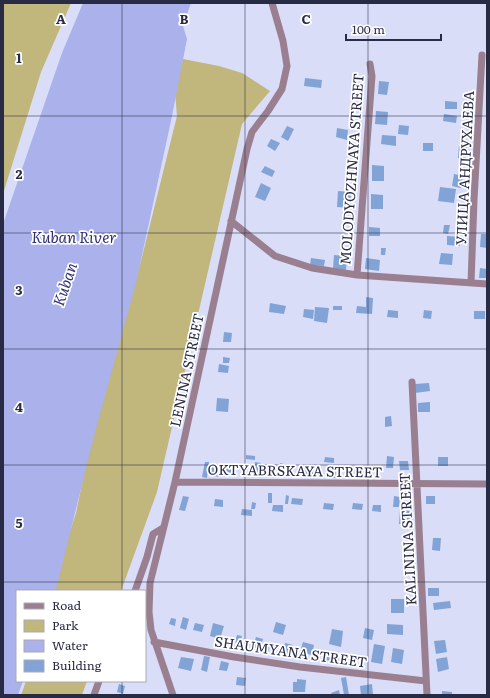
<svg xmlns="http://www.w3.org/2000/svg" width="490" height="698" font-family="Literata,serif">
<rect width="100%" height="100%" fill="#d9ddf8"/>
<path fill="#c1b67c" d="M3 3H71L41 72 3 194Z
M183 59 219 66 242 73 270 91 242 124 157 492 121 591H54L64 550 76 513 89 449 142 257 177 116 175 92Z
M26 681H87L82 695H21Z"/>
<path fill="#aab1eb" d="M83 3H191L183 26 187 39 172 116 136 283 94 436 56 590 17 591V681H23L18 695H3V224L62 53Z"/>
<path fill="#82a3d6" d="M305 78 322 80 321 88 304 86Z
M379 81 389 82 387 95 378 94Z
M445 101 457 102V109H445Z
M376 111 388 112 387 125 375 124Z
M444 114 457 116 456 123 443 121Z
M399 125 409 126 408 135 398 134Z
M287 126 294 129 288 141 281 137Z
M337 128 348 130 347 140 336 137Z
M382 135 396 136V146L381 144Z
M271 139 280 143 275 151 267 146Z
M423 143H433V151H423Z
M459 146 467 147 466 158H458Z
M372 165 384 166V181H372Z
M265 166 275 171 272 177 261 172Z
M454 174 463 176 461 188 452 186Z
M261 183 271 188 265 201 255 197Z
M440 187 456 189 454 203 438 201Z
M338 191 351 192 350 208 337 207Z
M371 194 383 195V209H371Z
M444 225H450L448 234 443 233Z
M369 227 380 228V236H369Z
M481 234H487V248L480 247Z
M447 236 460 237V246L447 245Z
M381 248H386L385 255H381Z
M441 253 453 254 452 265 439 264Z
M334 255 347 256 346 270 333 269Z
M311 258 325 260 324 266 310 265Z
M366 258 380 260 379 271 365 269Z
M480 268 487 269V278H479Z
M366 297 373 298 372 314 356 313 357 306 366 307Z
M270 303 286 306 284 314 269 312Z
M333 306H342V310H333Z
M315 307 329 308 327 323 314 321Z
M304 309 314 310 313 319 303 317Z
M388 310 398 311V318L387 317Z
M424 310 432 311 431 319 423 318Z
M474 311H485V319H474Z
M224 332 232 333 231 342H223Z
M223 357 230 358 229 363H223Z
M219 364 229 366 228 373 218 372Z
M429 383 430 391 415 393V384Z
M217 398 229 399 228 412 216 411Z
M430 402V412H418V403Z
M391 416 392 426 385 427V417Z
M246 455 255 456V460L246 459Z
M387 456 394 457 393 468H386Z
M325 457 334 458V463L324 462Z
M438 457H448V466H438Z
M399 461H408L409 470H400Z
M205 462H209L207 478 202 477Z
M255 462 261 463 260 473 254 472Z
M280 463 284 464 283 475 279 474Z
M265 464 272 465 270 476 264 475Z
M226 465H233L232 475 226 474Z
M211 467 220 468 219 477 210 475Z
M303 468H313V475L302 474Z
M326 471H336V478H326Z
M268 493H272V503H268Z
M286 495 289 496 288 504H285Z
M183 496 189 497 185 511 179 510Z
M394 496 400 497 399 507H393Z
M426 496H435V504H426Z
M292 498 303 499 302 505 291 504Z
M215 499 223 500V507L214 506Z
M252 502 256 503 255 509H251Z
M324 503 334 504 333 510 323 509Z
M353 503 363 504 362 510 352 509Z
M273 505H283V512L272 511Z
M373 505H381V512L372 511Z
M242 509 252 510V516L241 515Z
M400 510 411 511 410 525 399 524Z
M433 538H441L440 551 432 550Z
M428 588H439V596H428Z
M391 599H404V613H391Z
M450 601 451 608 434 610 433 603Z
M183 617 189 619 186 630 180 628Z
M171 618 176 619 175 626 169 624Z
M276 622 286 625 283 635 273 632Z
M195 623 204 625 202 632 193 630Z
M213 623 224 626 220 639 210 636Z
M387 624 403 625V635L387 634Z
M365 628 374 630 372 640 363 638Z
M332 629 343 631 341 647 329 644Z
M237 635 242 636 240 644 235 642Z
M256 637 263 639 260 649 253 647Z
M445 640 447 652 436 654 434 641Z
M267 642 271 643 268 652 265 651Z
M303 642 314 645 312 655 300 652Z
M285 643 293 645 290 655 282 653Z
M374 644 385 646 382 664 371 662Z
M393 648 404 650 402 664 391 662Z
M327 652 339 654 338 663 326 662Z
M204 656 210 657 207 672 201 670Z
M181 657 194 659 191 671 178 668Z
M447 657 449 669 438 672 436 659Z
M221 661 229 663 227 671 219 670Z
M237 677 246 678 245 686 236 685Z
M346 677 349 695H344L341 678Z
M297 679 306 680 305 692H293V682H297Z
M119 684 125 686 123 694 117 692Z
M372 684 373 695H361L360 686Z
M339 690 340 695H332L331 693Z
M442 691 452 692V695H442Z"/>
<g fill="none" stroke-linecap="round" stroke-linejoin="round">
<path stroke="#9a7f91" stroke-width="7" d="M231 221 275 256 312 268 357 275 487 284
M357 275 372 76 370 64
M471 283 474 200 482 55
M412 382 427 695
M175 482 487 484
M135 591 147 557 153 534 163 528
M154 642 234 657 300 667 426 681
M94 695 99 681
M173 695 151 630 149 612 150 583 175 482 247 149 252 132 268 111 282 89 287 66 283 41 272 3"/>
</g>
<path fill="none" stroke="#282b44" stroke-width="1" stroke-opacity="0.55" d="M122 3V591M245 3V695M368 3V695M3 116H487M3 233H487M3 349H487M3 465H487M3 582H487M122 681V695"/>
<g text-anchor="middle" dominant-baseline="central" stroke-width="3.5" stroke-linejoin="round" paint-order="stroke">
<g font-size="14" fill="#282b44" stroke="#fff">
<text transform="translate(464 168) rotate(-87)">УЛИЦА АНДРУХАЕВА</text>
<text transform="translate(351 169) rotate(-86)">MOLODYOZHNAYA STREET</text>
<text transform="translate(186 370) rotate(-78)">LENINA STREET</text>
<text transform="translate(295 470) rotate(1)">OKTYABRSKAYA STREET</text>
<text transform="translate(407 539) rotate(-93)">KALININA STREET</text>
<text transform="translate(291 651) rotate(8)">SHAUMYANA STREET</text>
</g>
<g font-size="15" font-style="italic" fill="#2f2f72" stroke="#fff">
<text x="74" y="236">Kuban River</text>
<text transform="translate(64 284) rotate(-71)">Kuban</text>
</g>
</g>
<g font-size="13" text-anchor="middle" font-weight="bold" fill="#282b44" stroke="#fff" stroke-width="3.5" stroke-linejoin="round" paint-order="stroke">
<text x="61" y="24">A</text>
<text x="184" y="24">B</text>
<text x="306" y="24">C</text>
<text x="19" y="63">1</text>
<text x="19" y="179">2</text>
<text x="19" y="295">3</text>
<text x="19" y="412">4</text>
<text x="19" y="528">5</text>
</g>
<rect width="490" height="698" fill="none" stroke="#282b44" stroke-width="8"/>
<rect x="16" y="590" width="130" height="92" fill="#ffffff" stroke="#a9aab4"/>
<rect x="24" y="603" width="20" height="6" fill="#9a7f91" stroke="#a9aab4"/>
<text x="52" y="610" font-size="12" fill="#282b44">Road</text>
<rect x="24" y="620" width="20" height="12" fill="#c1b67c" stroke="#a9aab4"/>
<text x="52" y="630" font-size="12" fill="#282b44">Park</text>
<rect x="24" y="640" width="20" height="12" fill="#aab1eb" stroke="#a9aab4"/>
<text x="52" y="650" font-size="12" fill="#282b44">Water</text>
<rect x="24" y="660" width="20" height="12" fill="#82a3d6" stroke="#a9aab4"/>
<text x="52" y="670" font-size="12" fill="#282b44">Building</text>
<path d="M346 34v6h95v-6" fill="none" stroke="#282b44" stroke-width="2"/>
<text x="352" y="34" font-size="12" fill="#282b44" stroke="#ffffff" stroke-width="3" paint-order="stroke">100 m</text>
</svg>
